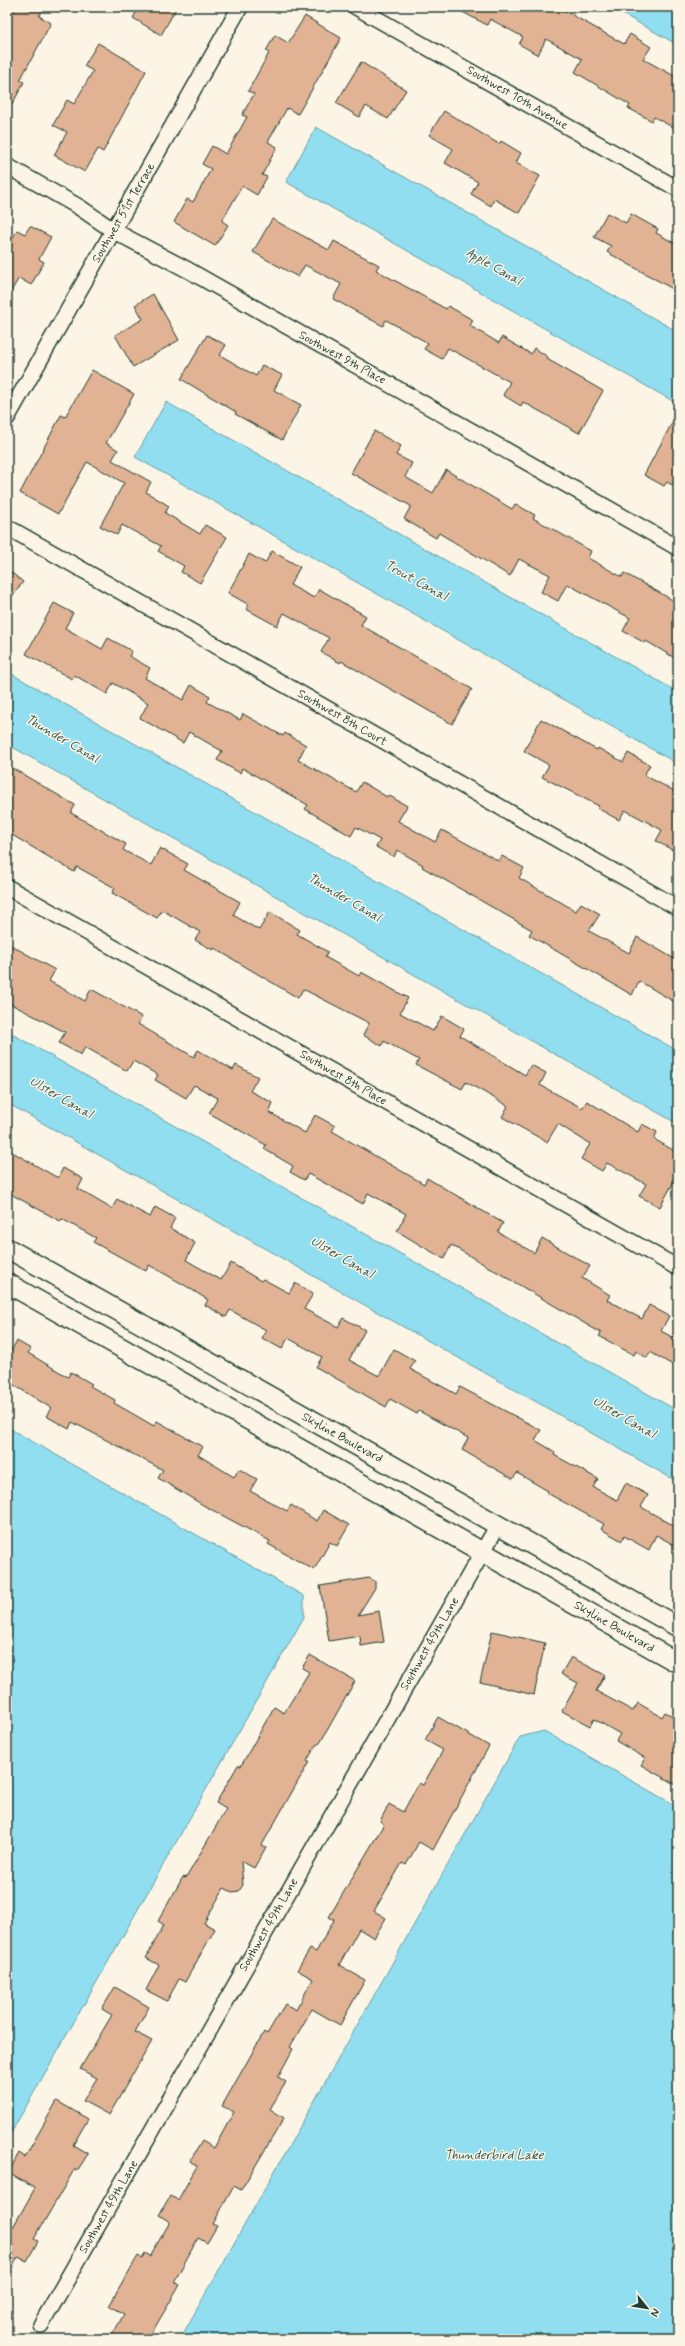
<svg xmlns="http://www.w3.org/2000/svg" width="685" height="2346" font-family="Mynerve,sans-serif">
<rect width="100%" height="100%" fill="#fcf5e5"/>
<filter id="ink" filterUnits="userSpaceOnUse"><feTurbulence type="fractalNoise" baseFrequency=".025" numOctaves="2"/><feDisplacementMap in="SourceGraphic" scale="8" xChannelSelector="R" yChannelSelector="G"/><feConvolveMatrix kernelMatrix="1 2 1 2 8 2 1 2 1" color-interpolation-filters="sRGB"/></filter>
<g filter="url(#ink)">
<path fill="#91def0" stroke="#639ea5" d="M610 7H678V45Z
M316 127 678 332V404L286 182Z
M166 402 678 692V764L135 457Z
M10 673 678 1051V1124L7 744V678Z
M7 1031 678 1411V1482L7 1103Z
M7 1427 304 1596V1617L7 2140Z
M544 1731 678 1807V2339H180L520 1737Z"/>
<path fill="#e1b293" stroke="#1f3d34" d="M16 7H44L39 16 51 23 20 80 24 82 7 114V22Z
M139 7H177L161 35 133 18Z
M453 7H558L624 44 630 34 651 47 643 59 678 78 673 87 678 90V130L654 117 652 121 628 108 630 105 575 72 582 59 546 39 538 55 519 44 523 37 490 19 487 25Z
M305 16 341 38 298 114 287 108 268 142 277 147 262 175 267 177 257 195 242 186 222 221 228 225 215 246 174 222 187 199 193 202 211 169 202 164 212 146 226 154 247 117 242 115 254 94 248 91 269 53 266 51 275 35 288 43Z
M98 43 146 71 103 152 98 149 85 172 54 155 67 132 53 125 67 100 74 104 93 71 84 66Z
M361 62 406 90 388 119 366 106 359 117 336 103Z
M444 111 499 144 501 141 521 153 516 163 540 176 519 213 494 199 491 206 471 194 478 182 445 163 453 149 429 135Z
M607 213 626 223 631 214 658 229 656 233 678 245V292L607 252 611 246 594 237Z
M272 219 329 250 334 241 379 265 376 270 446 309 448 306 473 320 470 326 499 343 502 337 531 354 534 348 548 357 547 359 603 391 579 433 523 402 521 406 503 395 510 382 470 360 448 348 442 359 424 349 428 343 386 320 383 326 333 299 341 284 305 265 298 277 253 252Z
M30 226 51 237 39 259 44 262 31 285 19 278 7 298V248L17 230 25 234Z
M153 294 179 340 133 367 115 335 143 319 135 305Z
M207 335 226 345 220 355 256 376 262 365 282 375 274 390 301 405 282 440 235 414 236 412 181 379Z
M92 370 134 394 106 443 118 450 112 460 151 482 146 492 169 506 165 513 200 534 205 525 227 537 200 583 181 572 184 566 158 551 161 546 122 525 117 535 100 526 124 483 87 462 58 514 20 493 61 415 65 417Z
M678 412V488L667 482 664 486 644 475Z
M374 431 401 446 396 455 412 463 405 477 433 493 446 470 512 509 515 504 535 515 533 518 591 551 588 558 622 577 624 573 678 603V660L646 641 645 643 623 631 630 618 567 584 558 601 541 592 550 575 519 559 510 576 439 533 436 538 404 519 411 506 351 473Z
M272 551 300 567 290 585 314 598 319 589 366 616 361 625 472 689 452 724 341 661 340 663 321 652 329 638 284 613 277 626 246 609 249 605 228 593 249 554 265 563Z
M7 569 23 582 7 603Z
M54 603 73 613 65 628 102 649 108 638 132 651 129 656 150 668 145 678 183 700 191 685 210 696 207 702 240 720 243 714 283 736 285 733 306 745 298 760 356 792 362 782 387 797 388 795 407 806 398 821 435 842 442 830 499 861 502 856 524 868 519 878 576 911 581 903 600 914 589 931 629 953 637 937 678 961V1004L639 981 632 995 529 935 532 930 422 867 423 865 397 850 394 857 376 847 380 840 356 827 351 836 305 809 308 805 242 768 240 773 217 760 222 751 189 732 183 743 140 718 148 703 113 683 107 694 74 675 72 679 26 654Z
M541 719 597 750 598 748 623 762 628 753 650 765 644 775 678 793V853L656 841 662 830 625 810 619 820 597 808 599 806 542 777 549 765 524 751Z
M7 765 75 805 71 813 126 844 123 850 151 865 160 848 188 864 184 870 240 902 233 915 259 930 270 912 300 930 297 934 328 952 325 957 359 976 361 972 408 998 400 1013 433 1031 442 1016 464 1029 460 1036 525 1075 531 1065 546 1073 540 1085 582 1108 587 1101 638 1132 642 1124 657 1132 654 1139 678 1153V1174L660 1207 639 1196 646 1184 607 1163 602 1171 581 1159 590 1144 558 1124 547 1142 502 1117 508 1106 466 1082 462 1089 416 1065 419 1060 384 1041 382 1046 363 1035 369 1023 303 989 298 998 214 948 213 950 195 940 200 932 162 910 157 918 112 893 115 888 77 867 74 872 7 832Z
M7 943 55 970 49 981 85 1001 91 989 142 1017 138 1024 194 1057 198 1050 233 1070 236 1065 258 1077 250 1091 273 1103 269 1112 305 1133 315 1115 335 1126 332 1131 424 1184 427 1178 503 1223 498 1232 534 1253 542 1238 590 1266 582 1278 610 1295 607 1300 642 1319 649 1305 669 1316 661 1331 678 1340V1368L650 1352 647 1358 636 1351 634 1355 599 1336 601 1333 451 1245 444 1259 427 1249 397 1231 406 1214 368 1193 363 1204 308 1174 304 1180 290 1172 293 1166 264 1149 266 1145 209 1113 218 1098 194 1085 186 1098 155 1080 158 1075 133 1061 127 1071 85 1047 81 1055 59 1043 65 1032 7 1002Z
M7 1149 58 1178 63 1168 83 1179 78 1189 112 1209 117 1199 150 1217 155 1207 175 1218 170 1228 195 1243 186 1260 221 1280 231 1263 261 1281 263 1279 289 1293 295 1283 313 1294 304 1309 338 1327 343 1318 365 1330 349 1360 379 1376 394 1349 415 1361 410 1369 456 1394 460 1387 541 1430 535 1440 555 1452 554 1455 598 1479 593 1487 617 1500 626 1483 648 1495 641 1507 678 1528V1547L656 1535 649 1550 624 1536 622 1541 601 1529 604 1524 547 1493 548 1491 517 1473 513 1479 462 1450 468 1438 419 1411 417 1414 390 1399 386 1407 316 1367 322 1357 288 1338 282 1349 262 1338 266 1330 230 1310 226 1317 205 1305 208 1300 186 1286 149 1265 146 1271 93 1242 96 1238 62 1219 60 1221 7 1192Z
M17 1341 31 1349 28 1353 68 1377 71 1372 92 1384 90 1386 115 1400 114 1403 154 1426 157 1421 203 1447 198 1455 234 1477 239 1469 257 1479 250 1491 287 1511 291 1505 317 1521 323 1510 349 1525 337 1546 330 1542 314 1570 268 1544 270 1541 203 1505 158 1478 163 1470 72 1422 69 1429 46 1416 51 1408 9 1382 13 1375 7 1371V1357Z
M369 1578 375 1581V1588L358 1615 379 1611 384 1642 361 1646 360 1636 329 1641 320 1586Z
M492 1631 545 1643 534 1695 480 1682Z
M310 1655 355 1681 320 1743 316 1745 307 1761 309 1762 262 1845 266 1847 254 1868 241 1861 243 1885 239 1891 232 1892 224 1888 204 1923 215 1929 185 1982 179 1979 167 2001 146 1990 159 1965 146 1958 164 1925 158 1921 183 1877 186 1878 226 1809 216 1803 238 1765 241 1766 274 1707 284 1713 309 1672 302 1668Z
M571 1657 605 1675 596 1691 633 1711 638 1703 662 1717 665 1712 678 1719V1786L641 1765 645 1758 616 1741 620 1734 594 1719 590 1726 562 1711 578 1683 561 1674Z
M438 1717 489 1746 433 1850 419 1842 406 1865 402 1863 374 1911 386 1918 374 1938 359 1929 339 1965 365 1980 340 2025 312 2009 290 2047 293 2049 278 2077 286 2082 270 2109 284 2118 241 2190 234 2186 213 2224 217 2226 207 2243 198 2238 174 2282 180 2285 148 2339H110L124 2314 109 2306 138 2256 142 2258 145 2253 150 2256 170 2222 159 2215 170 2196 178 2200 197 2166 190 2161 202 2141 214 2148 234 2112 222 2106 264 2032 267 2034 285 2004 296 2010 313 1979 297 1970 310 1949 316 1952 334 1920 329 1917 384 1824 380 1821 389 1804 403 1812 419 1783 423 1785 443 1750 425 1740Z
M115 1987 149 2007 135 2032 152 2041 109 2115 83 2101 97 2078 80 2069 112 2015 102 2009Z
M57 2101 88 2119 73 2145 88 2154 77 2171 74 2170 34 2239 38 2241 27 2261 18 2257 7 2277V2224L13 2227 35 2188 8 2173 19 2153 25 2157Z"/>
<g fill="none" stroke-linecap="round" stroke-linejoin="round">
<defs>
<path id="minor" d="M356 7 678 189
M7 166 79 207 114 231 188 270 678 548
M7 418 240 7
M7 527 678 908
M7 887 678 1268
M41 2325 498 1525"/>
<path id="tertiary" d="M7 1248 678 1627
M7 1283 678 1663"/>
</defs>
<use href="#minor" stroke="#1f3d34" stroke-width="18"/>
<use href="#tertiary" stroke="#1f3d34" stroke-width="22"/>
<use href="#minor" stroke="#fcf5e5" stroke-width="15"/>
<use href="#tertiary" stroke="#fcf5e5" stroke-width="19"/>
</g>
</g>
<g text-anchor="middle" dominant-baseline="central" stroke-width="3" stroke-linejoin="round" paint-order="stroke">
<g font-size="12" fill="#1f3d34" stroke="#fcf5e5">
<text transform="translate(517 98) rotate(30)">Southwest 10th Avenue</text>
<text transform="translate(124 213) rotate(-60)">Southwest 51st Terrace</text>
<text transform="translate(342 358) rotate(29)">Southwest 9th Place</text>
<text transform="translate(342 718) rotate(30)">Southwest 8th Court</text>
<text transform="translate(343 1078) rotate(30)">Southwest 8th Place</text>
<text transform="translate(342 1438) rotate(29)">Skyline Boulevard</text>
<text transform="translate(614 1627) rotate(30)">Skyline Boulevard</text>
<text transform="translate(430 1644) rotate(-60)">Southwest 49th Lane</text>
<text transform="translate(269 1925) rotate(-60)">Southwest 49th Lane</text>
<text transform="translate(109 2207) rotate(-60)">Southwest 49th Lane</text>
</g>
<g font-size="13" font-style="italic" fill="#365d5a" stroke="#fcf5e5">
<text transform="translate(494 267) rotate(30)">Apple Canal</text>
<text transform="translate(416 581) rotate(29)">Trout Canal</text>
<text transform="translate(62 739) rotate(30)">Thunder Canal</text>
<text transform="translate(344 898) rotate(30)">Thunder Canal</text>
<text transform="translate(61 1098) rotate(30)">Ulster Canal</text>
<text transform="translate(342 1258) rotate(30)">Ulster Canal</text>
<text transform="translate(624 1418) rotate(30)">Ulster Canal</text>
<text x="494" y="2155">Thunderbird Lake</text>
</g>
</g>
<rect width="685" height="2346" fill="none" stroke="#fcf5e5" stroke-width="24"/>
<rect x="12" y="12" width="661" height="2322" fill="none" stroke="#1f3d34" stroke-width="1.5" filter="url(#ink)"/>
<g transform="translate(647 2308) rotate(120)" stroke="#fcf5e5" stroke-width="3" paint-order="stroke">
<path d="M0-3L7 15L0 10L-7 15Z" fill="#1f3d34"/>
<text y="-6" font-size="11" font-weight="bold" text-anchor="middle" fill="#1f3d34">N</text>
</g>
</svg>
